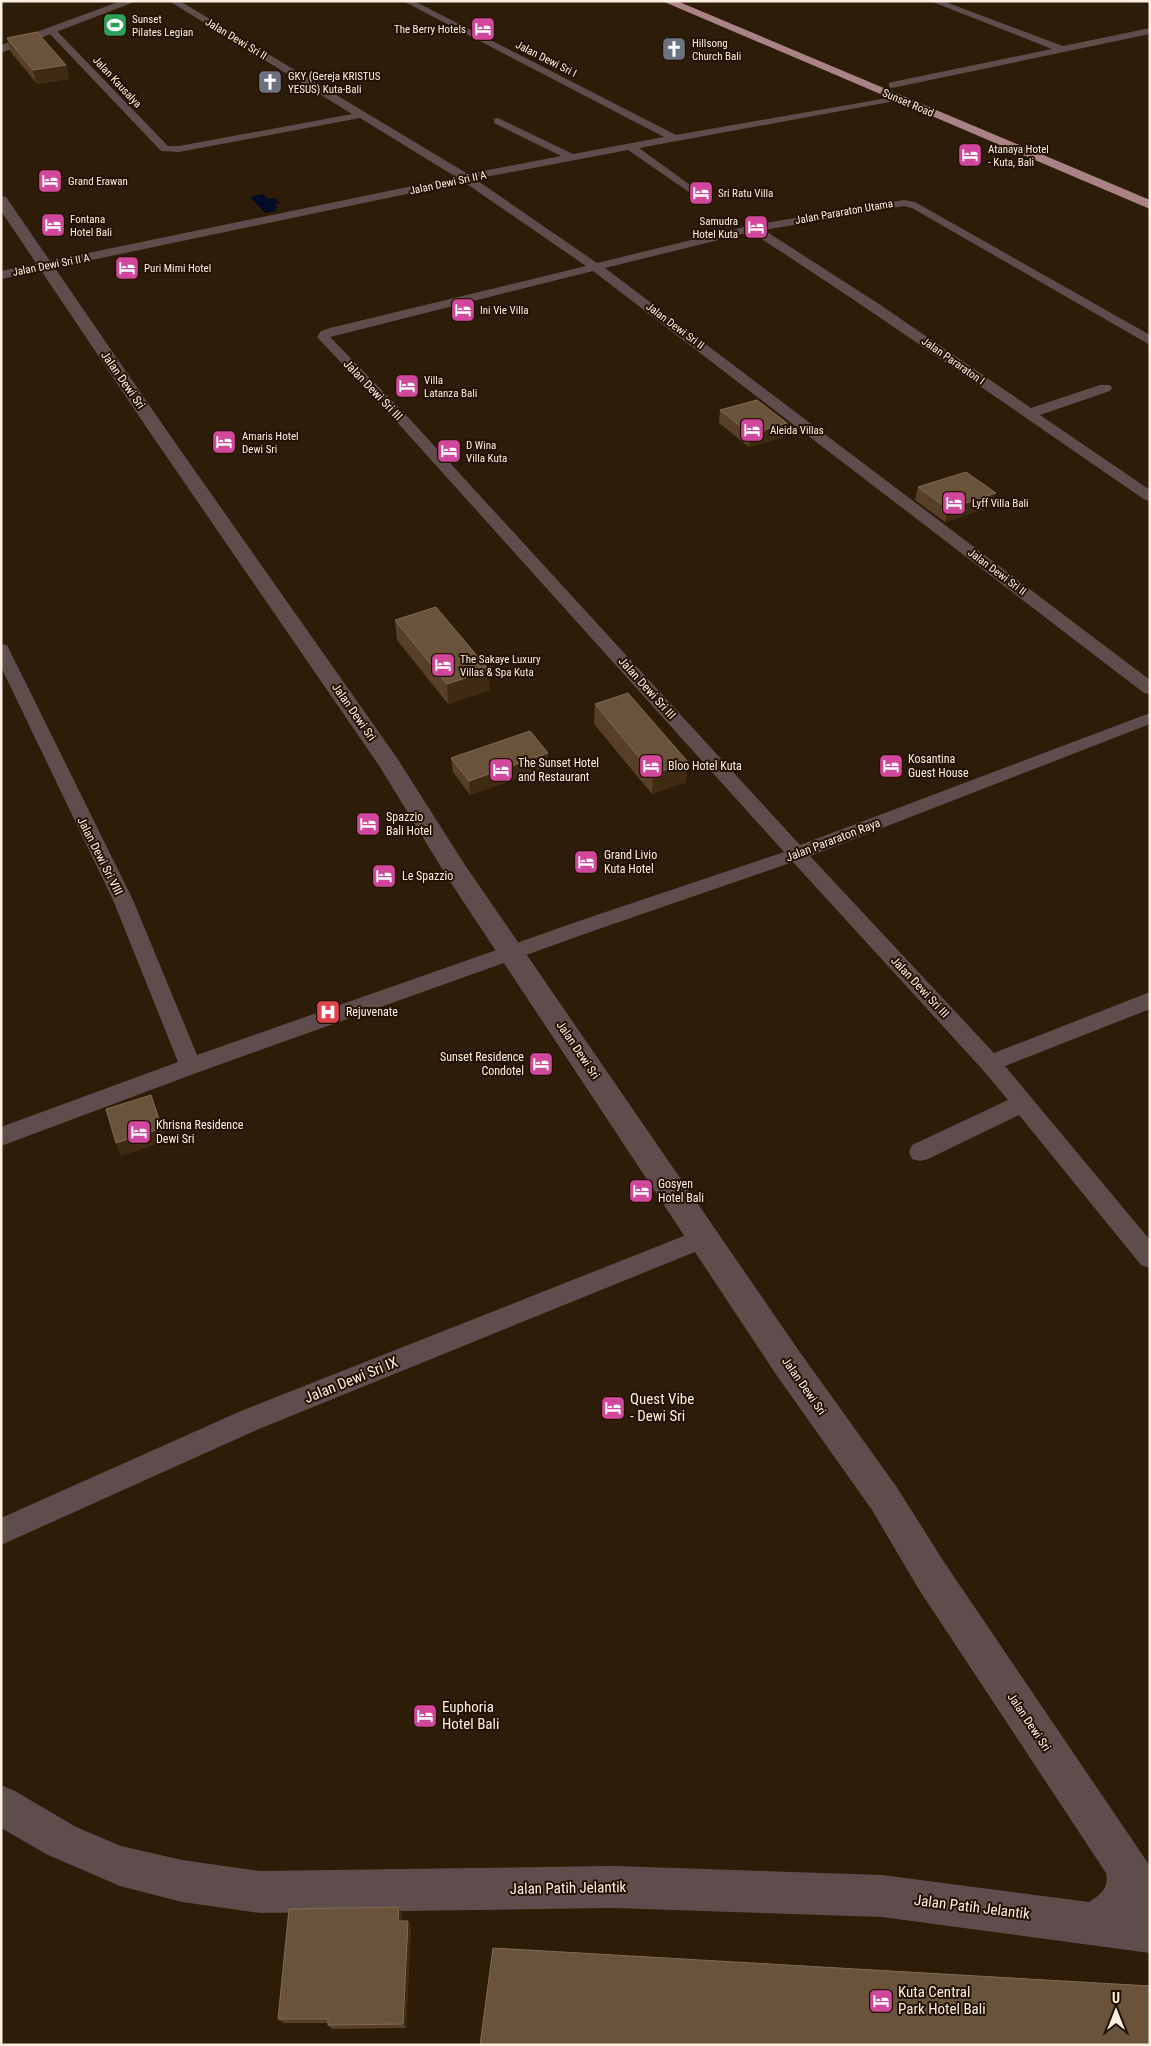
<svg xmlns="http://www.w3.org/2000/svg" width="1151" height="2046" font-family="'Roboto Condensed',sans-serif">
<rect width="100%" height="100%" fill="#2d1c08"/>
<path fill="#030c24" d="M263 194 268 199 275 198 280 203 275 204 278 208 274 209 277 211 265 213 250 197Z"/>
<g fill="none" stroke-linecap="round" stroke-linejoin="round">
<path fill="#5f4d4e" fill-rule="evenodd" d="M169 1H180L468 174 561 156 494 123V119L498 118 573 154 664 137 403 1H414L676 135 899 96 900 98 895 101 639 148 693 187 695 189 693 191 689 192 628 150 475 179 597 263 753 225 904 200 915 202 1150 335V345L912 208 904 206 764 230 879 304 1031 408 1100 385H1110L1112 388 1110 391 1040 415 1150 490V501L1145 500C1014 410 885 319 751 232L605 268 1150 680V694L1144 693 593 271 330 337 406 415 800 845 1150 713V724L810 856 994 1053 1150 992V1009L1005 1066 1150 1240V1268L1141 1265 1019 1115 928 1159 920 1161 912 1159 909 1152 912 1145 1008 1100 982 1069 793 862 593 931 199 1072 1 1146V1127L178 1062 113 900 1 667V644L7 645 9 649 133 900 197 1055 579 921 784 852 396 421 317 337 321 331 330 328 586 266 464 182 1 279V271L456 177 360 118 179 152 161 151 49 33V29H55L168 146H179L352 114Z
M930 1H943L1063 46 1150 28V34L892 88 889 87V83L892 82 1052 49Z
M704 1228 712 1231 716 1238 712 1245 259 1429 1 1545V1518L241 1411Z"/>
<path fill="#5f4d4e" fill-rule="evenodd" d="M121 1H137L1 53V45Z
M1 196 6 197 167 431 397 758 465 865 799 1351 896 1486 944 1562 1150 1866V1953L882 1917 614 1908 260 1913 182 1902 120 1886 48 1855 1 1828V1785L15 1791 76 1827 121 1846 182 1860 260 1871 614 1866 882 1875 1089 1902C1101 1894 1109 1889 1106 1873L918 1588 872 1510 775 1373 447 877 380 767 151 434 1 211Z"/>
<path fill="#aa8386" fill-rule="evenodd" d="M662 1H677L1150 200V209Z"/>
</g>
<path fill="#574027" d="M7 38 66 65 69 79 37 84 10 51Z
M720 410 787 423 786 436 749 447 719 423Z
M918 487 993 506 945 522 915 500Z
M395 620 490 690 448 704 397 640Z
M595 704 686 782 652 794 594 724Z
M451 758 548 767 470 795 453 772Z
M399 1907 402 1913 401 1921 411 1926 406 2028 332 2029 328 2025V2023H283L278 2019Z"/>
<path fill="#3f2a12" d="M66 65 69 79 37 84 33 70Z
M787 423 786 436 749 447 750 434Z
M996 493 993 506 945 522 948 509Z
M489 670 490 690 448 704 447 684Z
M548 753V767L470 795 469 781Z
M688 762 686 782 652 794 653 774Z
M151 1095 167 1141 121 1156 116 1143Z
M399 1907 402 1913 401 1926 398 1921Z
M408 1921 411 1926 406 2028 403 2024Z"/>
<path fill="#69533b" stroke="#806b55" d="M37 32 66 65 33 70 7 38Z
M757 400 787 423 750 434 720 410Z
M966 472 996 493 948 509 918 487Z
M436 607 489 670 447 684 395 620Z
M628 693 688 762 653 774 595 704Z
M530 731 548 753 469 781 451 758Z
M151 1095 162 1128 116 1143 106 1109Z
M399 1907 398 1921H408L403 2024 328 2025V2019H278L289 1909Z
M493 1948 1150 1986V2045H480Z"/>
<defs>
<symbol id="stadium-square" viewBox="-11 -11 22 22"><rect x="-9" y="-9" width="18" height="18" rx="4" fill="#2e9e5b" stroke="#231201"/><path d="M0-5a6.5 5 0 1 0 0 10a6.5 5 0 1 0 0-10ZM-3.5-1.8h7v3.6h-7Z" fill="#fff"/></symbol>
<symbol id="hotel-square" viewBox="-11 -11 22 22"><rect x="-9" y="-9" width="18" height="18" rx="4" fill="#d1479c" stroke="#231201"/><path d="M-6-4.5h1.5V1H6V5H4.5V3h-9V5H-6ZM-4 0a1.8 1.8 0 1 1 3.6 0ZM.5 0V-2.5h3Q6-2.5 6 0Z" fill="#fff"/></symbol>
<symbol id="church-square" viewBox="-11 -11 22 22"><rect x="-9" y="-9" width="18" height="18" rx="4" fill="#6b7280" stroke="#231201"/><path d="M-1.2-6h2.4v3.5h3.3v2.4h-3.3V6h-2.4V-.1h-3.3v-2.4h3.3Z" fill="#fff"/></symbol>
<symbol id="hospital-square" viewBox="-11 -11 22 22"><rect x="-9" y="-9" width="18" height="18" rx="4" fill="#e0444e" stroke="#231201"/><path d="M-5-5h3v3.5h4V-5h3V5h-3V1.5h-4V5h-3Z" fill="#fff"/></symbol>
</defs>
<g fill-rule="evenodd">
<use href="#stadium-square" x="101" y="11" width="28" height="28"/>
<use href="#hotel-square" x="469" y="15" width="28" height="28"/>
<use href="#church-square" x="660" y="35" width="28" height="28"/>
<use href="#church-square" x="256" y="68" width="28" height="28"/>
<use href="#hotel-square" x="956" y="141" width="28" height="28"/>
<use href="#hotel-square" x="36" y="167" width="28" height="28"/>
<use href="#hotel-square" x="687" y="179" width="28" height="28"/>
<use href="#hotel-square" x="39" y="211" width="28" height="28"/>
<use href="#hotel-square" x="742" y="213" width="28" height="28"/>
<use href="#hotel-square" x="113" y="254" width="28" height="28"/>
<use href="#hotel-square" x="449" y="296" width="28" height="28"/>
<use href="#hotel-square" x="393" y="372" width="28" height="28"/>
<use href="#hotel-square" x="738" y="416" width="28" height="28"/>
<use href="#hotel-square" x="210" y="428" width="28" height="28"/>
<use href="#hotel-square" x="435" y="437" width="28" height="28"/>
<use href="#hotel-square" x="940" y="489" width="28" height="28"/>
<use href="#hotel-square" x="429" y="651" width="28" height="28"/>
<use href="#hotel-square" x="637" y="752" width="28" height="28"/>
<use href="#hotel-square" x="877" y="752" width="28" height="28"/>
<use href="#hotel-square" x="487" y="756" width="28" height="28"/>
<use href="#hotel-square" x="354" y="810" width="28" height="28"/>
<use href="#hotel-square" x="572" y="848" width="28" height="28"/>
<use href="#hotel-square" x="370" y="862" width="28" height="28"/>
<use href="#hospital-square" x="314" y="998" width="28" height="28"/>
<use href="#hotel-square" x="527" y="1050" width="28" height="28"/>
<use href="#hotel-square" x="125" y="1118" width="28" height="28"/>
<use href="#hotel-square" x="627" y="1177" width="28" height="28"/>
<use href="#hotel-square" x="599" y="1394" width="28" height="28"/>
<use href="#hotel-square" x="411" y="1702" width="28" height="28"/>
<use href="#hotel-square" x="867" y="1987" width="28" height="28"/>
</g>
<g text-anchor="middle" dominant-baseline="central" stroke-width="4" stroke-linejoin="round" paint-order="stroke">
<g font-size="11" fill="#fbefe2" stroke="#231201" text-anchor="start">
<text x="132" y="19">Sunset<tspan x="132" dy="13">Pilates Legian</tspan></text>
<text x="466" y="29" text-anchor="end">The Berry Hotels</text>
<text x="692" y="43">Hillsong<tspan x="692" dy="13">Church Bali</tspan></text>
<text x="288" y="76">GKY (Gereja KRISTUS<tspan x="288" dy="13">YESUS) Kuta-Bali</tspan></text>
<text x="988" y="149">Atanaya Hotel<tspan x="988" dy="13">- Kuta, Bali</tspan></text>
<text x="68" y="181">Grand Erawan</text>
<text x="718" y="193">Sri Ratu Villa</text>
<text x="70" y="219">Fontana<tspan x="70" dy="13">Hotel Bali</tspan></text>
<text x="738" y="221" text-anchor="end">Samudra<tspan x="738" dy="13">Hotel Kuta</tspan></text>
<text x="144" y="268">Puri Mimi Hotel</text>
<text x="480" y="310">Ini Vie Villa</text>
<text x="424" y="380">Villa<tspan x="424" dy="13">Latanza Bali</tspan></text>
<text x="770" y="430">Aleida Villas</text>
<text x="242" y="436">Amaris Hotel<tspan x="242" dy="13">Dewi Sri</tspan></text>
<text x="466" y="445">D Wina<tspan x="466" dy="13">Villa Kuta</tspan></text>
<text x="972" y="503">Lyff Villa Bali</text>
<text x="460" y="659">The Sakaye Luxury<tspan x="460" dy="13">Villas &amp; Spa Kuta</tspan></text>
</g>
<g font-size="11" fill="#fbefe2" stroke="#231201">
<text transform="translate(236 39) rotate(31)">Jalan Dewi Sri II</text>
<text transform="translate(546 59) rotate(27)">Jalan Dewi Sri I</text>
<text transform="translate(117 82) rotate(47)">Jalan Kausalya</text>
<text transform="translate(908 103) rotate(23)">Sunset Road</text>
<text transform="translate(448 183) rotate(-12)">Jalan Dewi Sri II A</text>
<text transform="translate(844 212) rotate(-10)">Jalan Pararaton Utama</text>
<text transform="translate(51 265) rotate(-11)">Jalan Dewi Sri II A</text>
<text transform="translate(675 326) rotate(37)">Jalan Dewi Sri II</text>
<text transform="translate(953 361) rotate(35)">Jalan Pararaton I</text>
<text transform="translate(997 572) rotate(37)">Jalan Dewi Sri II</text>
</g>
<g font-size="12" fill="#fbefe2" stroke="#231201">
<text transform="translate(123 380) rotate(55)">Jalan Dewi Sri</text>
<text transform="translate(373 390) rotate(46)">Jalan Dewi Sri III</text>
<text transform="translate(647 688) rotate(48)">Jalan Dewi Sri III</text>
<text transform="translate(354 712) rotate(55)">Jalan Dewi Sri</text>
<text transform="translate(833 840) rotate(-21)">Jalan Pararaton Raya</text>
<text transform="translate(100 856) rotate(63)">Jalan Dewi Sri VIII</text>
<text transform="translate(920 987) rotate(47)">Jalan Dewi Sri III</text>
<text transform="translate(578 1050) rotate(56)">Jalan Dewi Sri</text>
<text transform="translate(804 1386) rotate(55)">Jalan Dewi Sri</text>
<text transform="translate(1029 1722) rotate(56)">Jalan Dewi Sri</text>
</g>
<g font-size="12" fill="#fbefe2" stroke="#231201" text-anchor="start">
<text x="908" y="759">Kosantina<tspan x="908" dy="14">Guest House</tspan></text>
<text x="518" y="763">The Sunset Hotel<tspan x="518" dy="14">and Restaurant</tspan></text>
<text x="668" y="766">Bloo Hotel Kuta</text>
<text x="386" y="817">Spazzio<tspan x="386" dy="14">Bali Hotel</tspan></text>
<text x="604" y="855">Grand Livio<tspan x="604" dy="14">Kuta Hotel</tspan></text>
<text x="402" y="876">Le Spazzio</text>
<text x="346" y="1012">Rejuvenate</text>
<text x="524" y="1057" text-anchor="end">Sunset Residence<tspan x="524" dy="14">Condotel</tspan></text>
<text x="156" y="1125">Khrisna Residence<tspan x="156" dy="14">Dewi Sri</tspan></text>
<text x="658" y="1184">Gosyen<tspan x="658" dy="14">Hotel Bali</tspan></text>
</g>
<g font-size="15" fill="#fbefe2" stroke="#231201">
<text transform="translate(351 1380) rotate(-22)">Jalan Dewi Sri IX</text>
<text transform="translate(568 1888) rotate(-1)">Jalan Patih Jelantik</text>
<text transform="translate(972 1907) rotate(7)">Jalan Patih Jelantik</text>
</g>
<g font-size="15" fill="#fbefe2" stroke="#231201" text-anchor="start">
<text x="630" y="1399">Quest Vibe<tspan x="630" dy="17">- Dewi Sri</tspan></text>
<text x="442" y="1707">Euphoria<tspan x="442" dy="17">Hotel Bali</tspan></text>
<text x="898" y="1992">Kuta Central<tspan x="898" dy="17">Park Hotel Bali</tspan></text>
</g>
</g>
<rect width="1151" height="2046" fill="none" stroke="#fbefe2" stroke-width="5"/>
<g transform="translate(1116 2011)" stroke="#231201" stroke-width="4" paint-order="stroke">
<path d="M0-4L9 19L0 12L-9 19Z" fill="#fbefe2"/>
<text y="-8" font-size="14" font-weight="bold" text-anchor="middle" fill="#fbefe2">U</text>
</g>
</svg>
